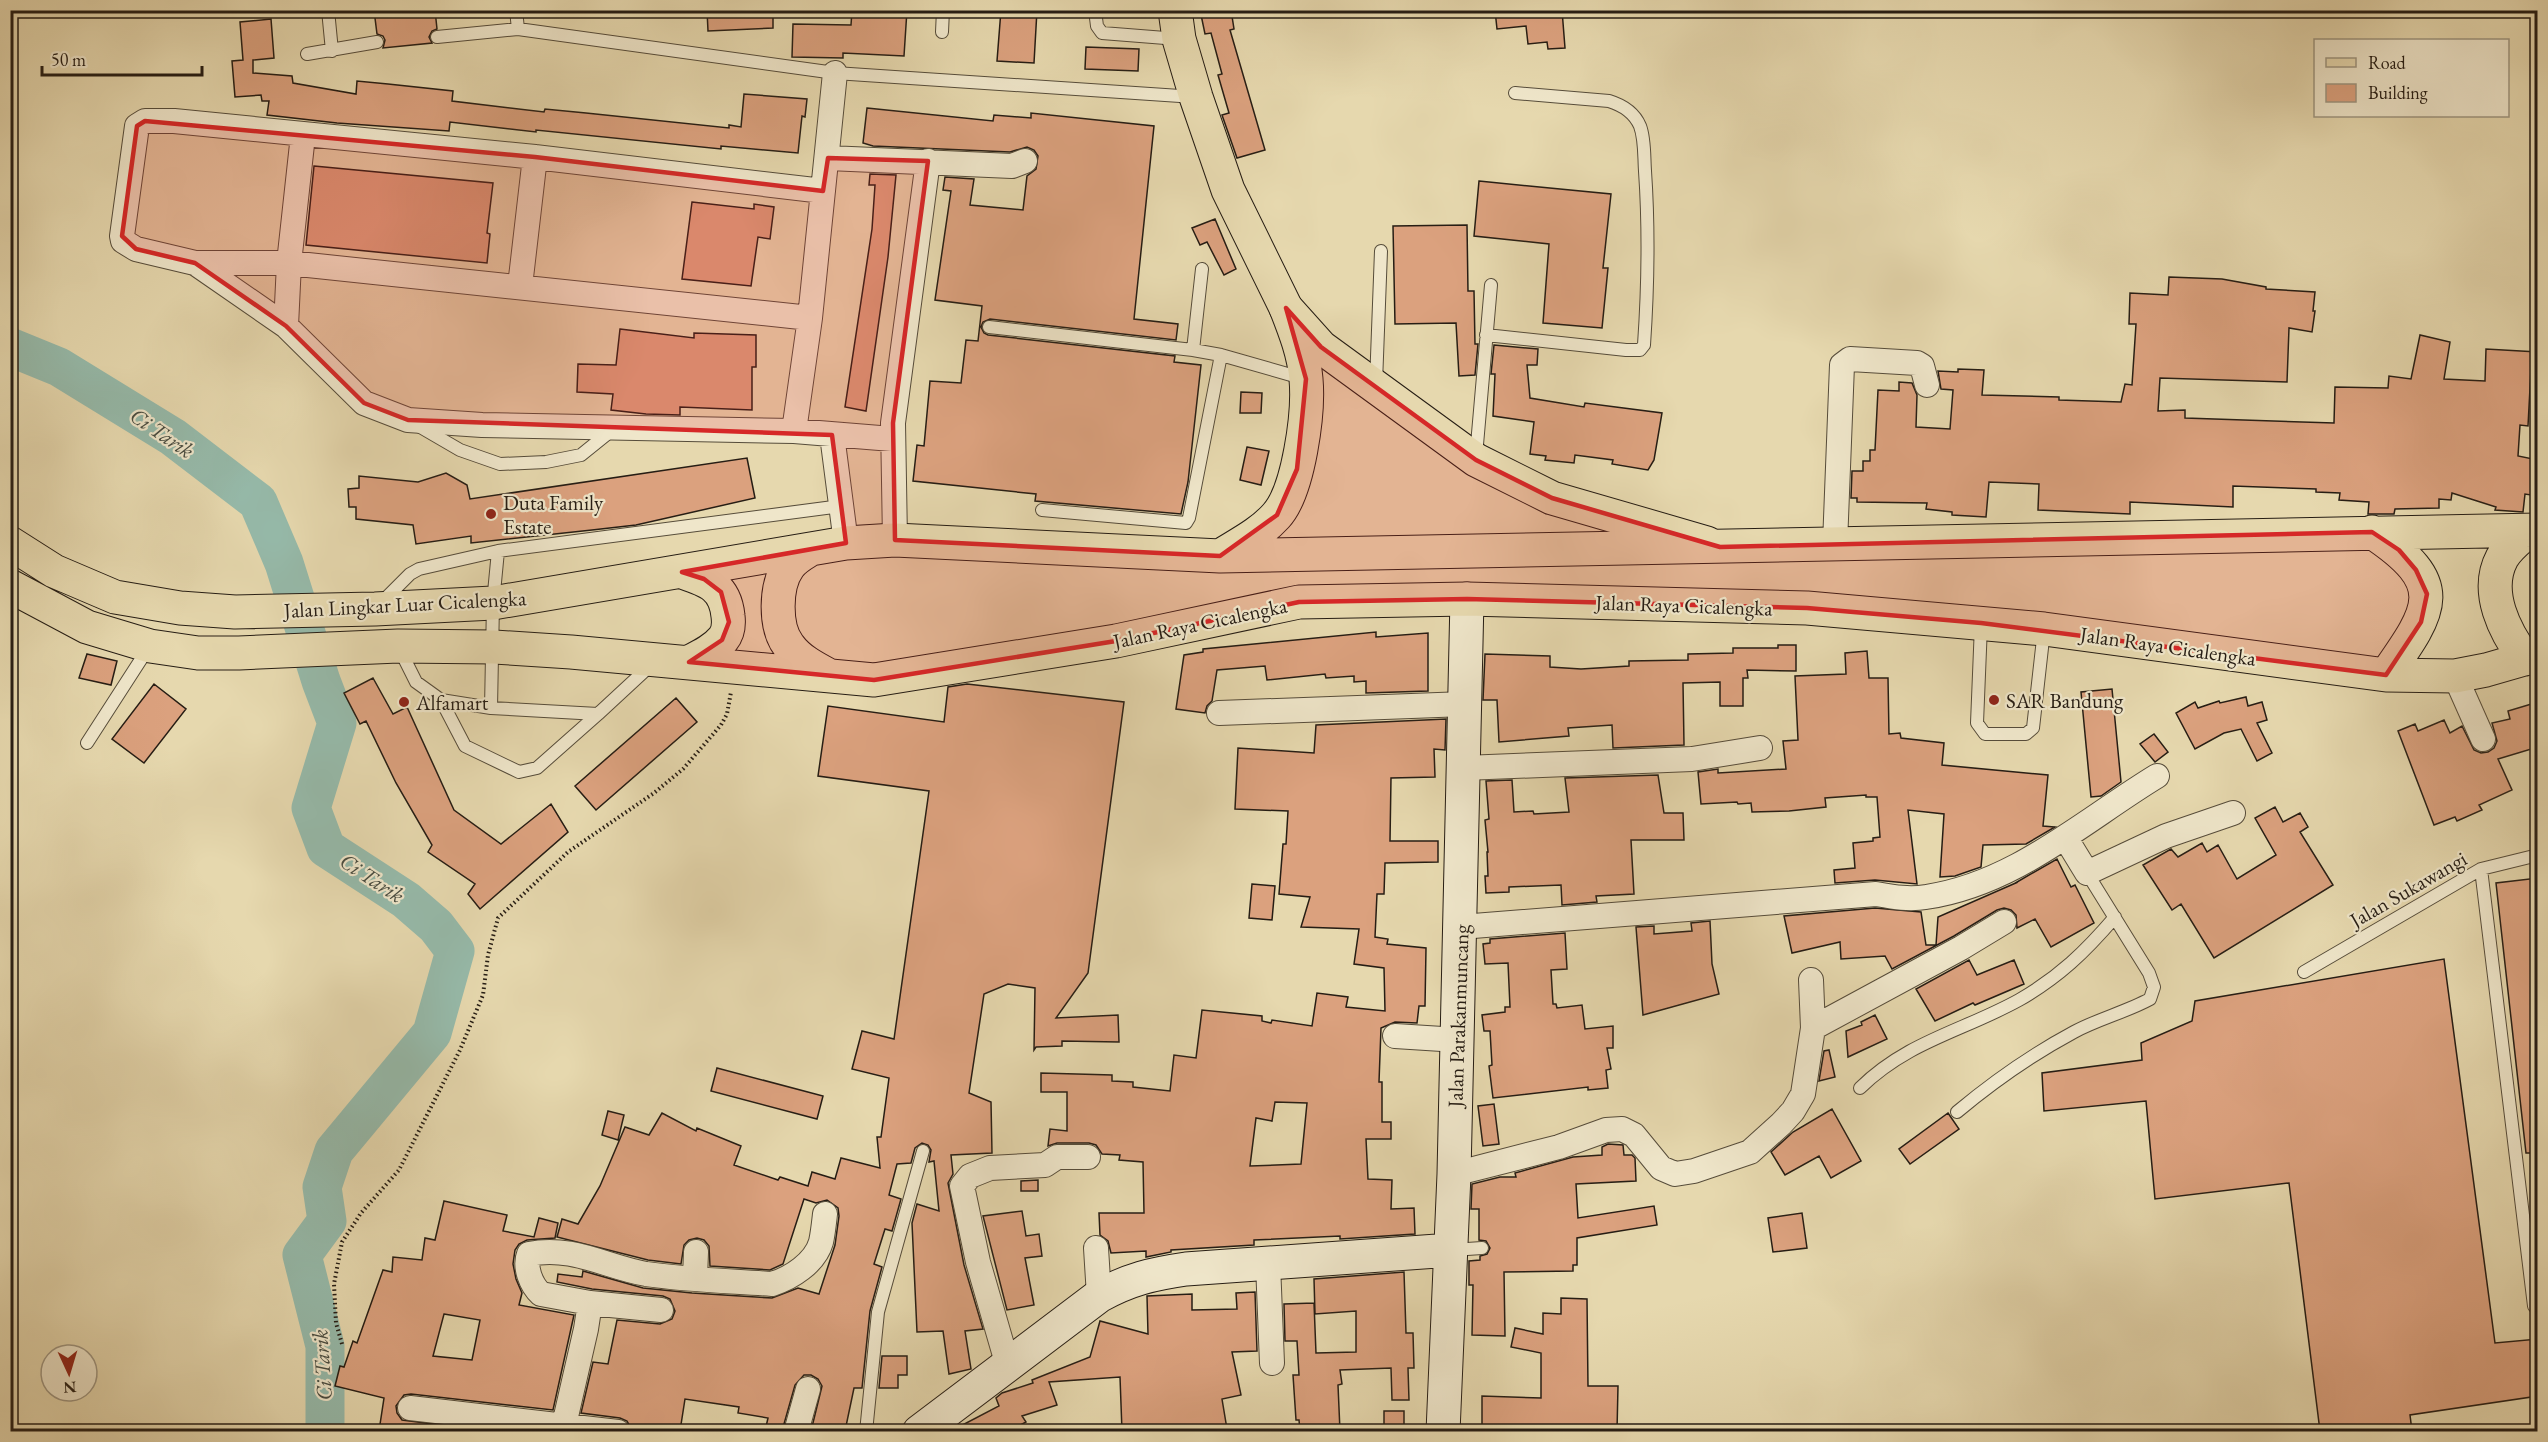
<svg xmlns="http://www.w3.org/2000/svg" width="2548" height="1442" font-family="'EB Garamond',serif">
<rect width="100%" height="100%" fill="#e6d8ae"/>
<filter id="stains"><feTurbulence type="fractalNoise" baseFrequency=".00333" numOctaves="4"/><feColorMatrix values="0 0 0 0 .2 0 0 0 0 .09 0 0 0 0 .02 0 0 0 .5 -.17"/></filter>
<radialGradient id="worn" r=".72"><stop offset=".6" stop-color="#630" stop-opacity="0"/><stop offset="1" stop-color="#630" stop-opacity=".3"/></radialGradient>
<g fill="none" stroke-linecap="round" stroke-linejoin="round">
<path stroke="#96baaa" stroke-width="39" d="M10 347 59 367 173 437 258 502 284 563 321 681 337 723 311 808 326 848 406 900 436 926 455 951 432 1033 334 1151 322 1187 327 1221 302 1255 325 1346V1432"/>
</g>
<path fill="#dba17e" stroke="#261d14" stroke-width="1.5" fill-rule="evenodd" d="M374 10H435L437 29 432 31 429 37 432 43 383 48 385 40 383 36 377 34Z
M707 10H773V28L708 31Z
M852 10H907L904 56 843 53V58L792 57 793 24 851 25Z
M1001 10H1037L1034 63 997 61Z
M1200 10H1231L1234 29 1230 30 1265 150 1237 158 1222 115 1229 113 1218 75 1222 74 1211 33 1205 34Z
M1495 10H1562L1565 48 1548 49 1547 42 1528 44 1526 26 1497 29Z
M271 19 274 58 253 60V73L292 76 293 83 356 94 357 81 388 84 453 91 452 101 544 112 545 109 586 113 729 128V125L741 127 744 94 807 99 805 117 802 116 798 153 721 146V149L536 130V132L450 122 449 131 337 123 267 115 269 101H262L261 95 235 97 232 61 243 60 240 22Z
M1086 47 1139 49 1138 71 1085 69Z
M867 108 993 121 994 115 1031 118V113L1154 126 1134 319 1178 324 1176 340 990 319 983 322 981 327 984 333 988 335 1175 356 1174 362 1201 365 1188 482 1181 514 1035 501 1036 494 913 481 917 445 924 446 930 381 961 383 966 340 978 341 982 306 935 300 951 191 943 190 945 177 974 179 970 205 1023 210 1027 176 1036 169 1038 156 1034 150 1027 147 1010 152 873 146 863 143Z
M314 166 493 183 487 233 490 234 487 263 306 245Z
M870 174 896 175 888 257 866 411 845 407 872 229 875 185H869Z
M1479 181 1611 194 1603 268H1608L1602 328 1543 323 1549 244 1474 236Z
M692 202 754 209V204L774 207 770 239 758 237 751 286 682 279Z
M1215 219 1236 269 1224 275 1207 242 1200 245 1192 228Z
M1467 225 1468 291H1474L1475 344H1478L1475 375 1459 376 1456 323 1395 324 1393 226Z
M2169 277 2222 279 2266 287V289L2315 292 2313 311H2315L2312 332 2289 328 2287 382 2160 378 2158 411 2185 410V418L2334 423 2335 387 2388 388 2389 376 2411 379 2420 335 2450 342 2444 379 2485 381 2486 349 2538 352V370L2531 369 2528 426 2520 425 2518 456 2538 460V496L2525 494 2523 512 2495 510 2496 507 2452 493 2451 500 2439 499V508L2395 509 2394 514H2368L2369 502 2339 500 2340 493 2316 492V489L2233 486V507L2130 502V514L2038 510 2039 484 1989 482 1986 517 1952 515V512L1926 509 1927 503 1857 502V498H1851L1852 471H1863V461H1870V450H1875L1878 390 1899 391V382L1912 383 1917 395 1916 427 1950 429 1953 390 1941 389 1938 371 1958 372V369L1984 370 1982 395 2059 397V400L2121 402 2125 384 2132 385 2136 324H2129L2130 293 2168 295Z
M620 329 694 338V333L756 335V367H752V410L680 407V415L646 414 611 410 613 394 577 392 578 364 616 365Z
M1494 345 1538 349 1537 365H1527L1530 398 1584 407 1585 403 1662 413 1654 460 1648 470 1612 464 1613 460 1575 455 1574 463 1545 460 1546 456 1530 454 1534 422 1493 416 1495 374H1491Z
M1241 392 1262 393 1261 413H1240Z
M1247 447 1269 451 1261 485 1240 480Z
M747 458 755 498 636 525 592 530 471 543V536L416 544 413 525 356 519V507H349L348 489 359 488V476L418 482 446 473 467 485 470 499Z
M1376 632V637L1428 633V691L1366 693V681L1354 682V676L1326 678 1325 674 1267 680 1265 666 1217 670 1212 701 1207 706 1205 713 1176 709 1184 655 1203 652V649Z
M1778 645H1796V671L1747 670 1748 678H1743V706H1720V682L1683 683 1684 745 1613 748 1612 725 1568 728 1569 736 1499 742 1497 700H1483L1485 654 1550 656V667L1581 669 1629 666V661L1688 660V654L1733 653V648H1778Z
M1867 651 1869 678H1888L1889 734 1900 733 1901 738 1944 743 1942 765 2048 775 2043 826 2055 827 2026 844 1983 845 1981 867 1955 876 1940 877 1944 814 1908 810 1917 884 1875 880 1835 883 1834 870 1855 868 1853 843 1873 841V838L1880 837 1877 797H1866V795L1825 798 1826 807 1789 811 1752 812 1751 803 1738 804 1737 802 1701 804 1698 772 1718 769V773L1786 769 1783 741 1798 740 1795 676 1846 674 1845 653Z
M87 654 117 661 111 685 79 678Z
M373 678 393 714 407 707 454 810 501 844 551 804 568 832 480 909 468 894 475 884 428 852 432 845 396 783 366 721 360 724 344 693Z
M154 684 186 709 144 763 112 739Z
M967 684 1124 702 1088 973 1056 1018 1118 1015 1119 1042 1062 1041V1046L1036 1047 1034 1050 1035 988 1008 984 984 994 969 1093 991 1102 992 1153 951 1155 953 1174 948 1183 964 1265 983 1329 965 1331 971 1369 949 1374 943 1331 917 1332 912 1223 917 1204 939 1211 934 1161 929 1162 931 1150 928 1145 922 1143 915 1148 911 1163 897 1164 889 1195 901 1199 892 1231 885 1229 874 1264 882 1267 870 1311 862 1388H854L845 1431H811L822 1386 818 1379 811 1375H804L795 1385 782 1431H765L768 1418 738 1413 739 1407 685 1399 680 1431 643 1429 642 1431H639L632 1430 627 1421 620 1418 581 1413 593 1362 608 1364 617 1320 660 1324 672 1319 675 1311 670 1299 663 1296 592 1289 557 1282 558 1274 582 1277 583 1271 643 1288 692 1293 772 1298 798 1288 819 1294 835 1245 839 1216 838 1208 827 1200 816 1203 804 1199 783 1264 770 1270 710 1266 709 1246 704 1240 697 1238 689 1240 684 1245 681 1264 648 1260 557 1237 562 1219 578 1224 600 1186 625 1127 649 1135 662 1113 696 1131 697 1128 741 1146 734 1165 778 1180 780 1177 808 1186 812 1172 835 1179 841 1158 880 1168 877 1137H881L889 1078 852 1069 862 1031 894 1039 929 791 818 776 828 706 944 722 948 687Z
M2112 689 2121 782 2101 796 2091 797 2081 692Z
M2246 697 2248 706 2262 702 2267 720 2257 723 2272 753 2257 761 2241 729 2224 733 2195 749 2176 713 2195 702 2198 708 2219 701 2220 703Z
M676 698 697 722 596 810 575 786Z
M2538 702V747L2498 759 2512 790 2479 805 2482 810 2457 821 2455 817 2434 825 2398 731 2415 724 2418 731 2444 720 2450 733 2462 726 2474 750 2481 753 2488 752 2494 748 2497 741 2492 723 2510 719 2508 711Z
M1446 719 1445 750 1434 749 1435 777 1391 778 1390 841H1438V862L1385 863 1384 894H1377L1375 937 1388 939 1387 944 1426 948 1425 1006H1419L1417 1023 1395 1022 1381 1028 1379 1082H1382V1122H1391V1139H1366L1368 1179 1392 1180 1391 1209 1414 1208 1415 1234 1340 1239V1236L1254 1240V1245L1171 1250V1252L1146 1257V1251L1111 1253 1108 1241 1100 1235 1099 1213H1144L1143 1162 1119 1160 1120 1155 1102 1154 1096 1145 1089 1143H1057L1048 1146 1050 1129 1067 1131V1092H1041V1073L1112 1075V1081L1133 1082V1087L1170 1091 1174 1055 1196 1058 1202 1010 1262 1016V1021L1271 1023 1272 1020 1312 1026 1317 993 1348 997 1346 1007 1385 1011 1384 968 1354 964 1359 929 1301 927 1310 897 1279 894 1283 844H1286L1288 811 1235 809 1238 748 1314 753 1316 725ZM1275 1102 1307 1103 1301 1164 1250 1166 1256 1118 1272 1121Z
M2154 734 2168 752 2155 762 2140 744Z
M1658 775 1664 813H1683L1684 840H1631L1634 894 1596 896 1597 902 1562 905 1561 885 1509 887V892L1486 893 1485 876H1488L1487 852H1488L1485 820 1489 819 1486 781 1512 780 1514 812 1533 811 1534 814 1569 812 1565 778Z
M2275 807 2283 822 2300 813 2308 827 2300 832 2333 885 2214 958 2181 904 2172 910 2143 865 2171 849 2178 857 2202 843 2207 852 2218 845 2237 879 2276 855 2255 818Z
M2057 859 2071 887 2075 885 2094 923 2051 947 2035 919 2017 928 2016 915 2011 910 2004 908 1997 910 1954 936 1892 969 1885 956 1841 959 1840 942 1792 953 1784 916 1875 908 1921 912 1926 945H1936L1938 917 2018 882H2017Z
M2538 878V1153H2526L2496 883Z
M1252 884 1275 886 1272 920 1249 918Z
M1710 921 1712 964 1719 994 1643 1015 1636 927 1654 926V934L1692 931 1691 923Z
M1565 933 1567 969 1551 970 1553 1004H1556L1557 1008 1582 1005 1585 1029 1613 1026V1048H1607L1611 1069 1606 1070 1608 1088 1588 1090V1087L1493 1098 1489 1066 1492 1065 1490 1031H1484L1482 1015 1505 1012V1007H1510L1508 963 1485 964 1483 944 1490 943V939Z
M2444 959 2495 1343 2538 1339V1396L2410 1415 2412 1431H2320L2289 1183 2155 1199 2146 1101 2044 1111 2042 1073 2142 1060 2141 1043 2192 1021 2195 1001Z
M1969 960 1977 975 2014 960 2024 984 1975 1005 1973 1003 1935 1021 1916 989Z
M1875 1015 1887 1039 1848 1057 1846 1031 1862 1025 1861 1022Z
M1829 1050 1835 1077 1819 1081 1824 1051Z
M717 1068 823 1096 817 1119 711 1091Z
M1494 1104 1499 1144 1483 1146 1478 1106Z
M1832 1109 1861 1161 1831 1178 1819 1156 1785 1175 1771 1152 1793 1132Z
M608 1111 624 1115 618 1140 602 1135Z
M1948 1113 1959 1129 1910 1164 1899 1149Z
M1608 1144 1623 1145 1624 1155H1632L1635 1158 1636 1181 1576 1184 1578 1218 1654 1206 1657 1225 1577 1238V1265H1573V1271L1504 1272 1505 1336 1472 1335 1473 1285H1469V1261L1480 1260V1256L1487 1254 1490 1248 1486 1241 1479 1240V1209H1471L1472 1184 1500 1177H1516L1515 1173 1573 1157 1602 1155V1147Z
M1038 1180V1191H1021V1181Z
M444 1201 507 1215 503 1231 534 1237 539 1218 558 1223 555 1238 527 1240 519 1244 515 1250 513 1264 516 1279 522 1293 519 1305 574 1315 553 1410 411 1394 404 1395 396 1406 397 1413 402 1420 489 1431H379L384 1398 335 1386 340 1366 344 1367 353 1341 357 1343 383 1270 392 1272 393 1257 422 1260 425 1238 435 1240ZM444 1314 480 1320 472 1360 433 1356Z
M1022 1211 1026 1236 1039 1234 1042 1256 1025 1258 1034 1305 1007 1310 983 1216Z
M1802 1213 1807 1248 1773 1252 1768 1218Z
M1404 1272 1406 1333H1413L1414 1368H1408L1409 1400H1392L1391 1368 1340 1370 1342 1384 1338 1385 1340 1431H1300L1299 1420H1296L1293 1375H1299L1297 1341H1285L1284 1304 1314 1303 1316 1353 1356 1352V1311L1315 1314 1314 1279Z
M1255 1292 1257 1351 1232 1352 1241 1395 1222 1399 1227 1429 1211 1431H1122L1120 1377 1049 1382 1057 1405 1022 1416 1026 1422 1009 1431H951L999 1406 996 1398 1002 1393 1033 1383 1032 1380 1090 1357 1100 1321 1148 1334 1147 1296 1192 1294V1310L1237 1309 1236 1293Z
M1561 1298 1587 1299 1588 1386H1618L1617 1431H1482V1396L1541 1398V1353L1511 1347 1515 1328 1543 1334V1313L1561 1314Z
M882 1356H907V1375H898V1388H879Z
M1384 1411H1404V1431H1384Z"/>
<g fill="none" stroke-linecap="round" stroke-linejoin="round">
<defs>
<path id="lane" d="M328 10 332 51
M516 10 518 29
M1095 10 1097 26 1102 33 1178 39
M942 32 943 10
M437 37 518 29 835 73 1195 97
M307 54 377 42
M1202 269 1193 350 1221 355 1305 379
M989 327 1193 350
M1486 335 1626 350H1640L1644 345C1648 287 1649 229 1645 171 1644 157 1645 139 1640 126 1634 112 1622 105 1609 101L1515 93
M1376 383 1381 251
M417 425 460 450 500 464 546 462 581 455 612 430
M1476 456 1491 285
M1042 510 1186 523 1189 518 1221 355
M382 602 410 574 419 569 498 551 841 506
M1981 625 1977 723 1985 734H2026L2033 728 2044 630
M400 650 416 682 441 700 491 708 598 714 652 664
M441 700 465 746 519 772 537 768 598 714
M491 708 493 603 498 551
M87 743 149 647
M2481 869 2534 1306 2538 1310
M2304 972 2481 869 2538 855
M1860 1088C1908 1041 1963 1031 2019 1000 2059 977 2085 952 2115 917
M1957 1112C1993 1082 2033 1054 2074 1032 2098 1019 2126 1012 2150 999L2154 987 2149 973 2087 873
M1452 1250 1482 1248
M866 1432 878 1312 923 1151"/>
<path id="street" d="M828 158 1012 166 1025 161
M195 263 286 326 364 403 408 420 482 425 794 431 892 439
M520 286 535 157
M810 318 289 263H195L136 249 123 241 122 236 137 126 145 121H174L535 157 823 191
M286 326 289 263 303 135
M794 431 810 318 835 73
M832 435 846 543
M895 540 893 423 928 161
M1835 544 1842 365 1850 359 1917 363 1922 366 1927 385
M2455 676 2483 739
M1219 713 1465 704
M1464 768 1692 759 1760 748
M2065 837 2087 873 2166 836 2233 813
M1461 927 1876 894C1893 897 1909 900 1926 897 2015 884 2083 821 2157 776
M1811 980 1813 1028
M1395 1036 1458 1040
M1454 1174 1559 1147 1606 1130 1622 1129 1634 1135 1661 1168 1675 1174 1694 1171 1750 1152 1781 1124 1793 1111 1803 1094 1813 1028 1961 948 2004 922
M1096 1248 1099 1296
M1268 1264 1272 1363
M695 1278 696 1252
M661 1310 590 1303 541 1294C531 1285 524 1267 529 1254 572 1245 606 1267 646 1274 688 1280 730 1281 772 1284 791 1278 815 1263 821 1242 823 1233 824 1223 825 1214
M1008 1366 978 1262 962 1186 970 1176 990 1168 1045 1165 1057 1157H1088
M410 1408 618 1432
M564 1425 586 1329 590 1303
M796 1432 808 1389"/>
<path id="secondary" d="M919 1432 1099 1296C1130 1279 1152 1274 1186 1269L1451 1250
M1443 1432 1454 1174 1467 599"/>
<path id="primary" d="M1175 10 1179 39 1196 97 1228 190 1286 308 1321 347 1476 460 1552 498 1707 543"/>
<path id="highway" d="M2372 532C2450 584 2433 608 2386 675
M10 543 54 571 115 597 180 608 235 612 375 609 493 603 846 543 895 540 1220 556 2538 530
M811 549C803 554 795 558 789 566 775 585 774 627 789 646 799 660 815 668 830 676
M1220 556C1239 544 1261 533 1276 516 1299 491 1309 412 1306 379 1304 354 1295 331 1286 308
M682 572C708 581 725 586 728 616 729 624 728 633 723 639 714 650 701 656 689 662
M10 586 87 627 150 646 198 653H239L398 646 494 647 571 652 874 680 1116 641 1299 602 1467 599 1807 608 2044 629 2386 675 2455 676 2486 670 2538 655
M2525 659C2505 632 2484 592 2502 558 2508 547 2519 539 2528 531"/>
</defs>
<use href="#lane" stroke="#564c3a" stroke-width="14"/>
<use href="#street" stroke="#564c3a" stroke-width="26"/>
<use href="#secondary" stroke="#261d14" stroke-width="35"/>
<use href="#primary" stroke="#261d14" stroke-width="35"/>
<use href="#highway" stroke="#261d14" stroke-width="35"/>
<path stroke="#261d14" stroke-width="4" stroke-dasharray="1.5 3" stroke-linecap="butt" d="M342 1344 336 1323 334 1284 342 1242 361 1213 399 1170 460 1050 483 995 488 955 498 918 568 852 654 793 683 769 721 725 727 714 731 692"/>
<use href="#lane" stroke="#efe6ca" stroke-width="12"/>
<use href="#street" stroke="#efe6ca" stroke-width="24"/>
<use href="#secondary" stroke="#efe6ca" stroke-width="33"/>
<use href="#primary" stroke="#e6d8ae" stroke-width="33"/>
<use href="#highway" stroke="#e6d8ae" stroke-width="33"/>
</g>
<path fill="#d62828" fill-opacity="0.2" stroke="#d62828" stroke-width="4.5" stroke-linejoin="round" d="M145 121 535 157 823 191 828 158 928 161 893 423 895 540 1220 556 1277 515 1297 469 1306 379 1286 308 1321 347 1476 460 1552 498 1720 547 2372 532 2399 550 2416 570 2427 594 2421 622 2386 675 1981 623 1807 608 1467 599 1299 602 1116 641 874 680 689 662 722 640 729 622 721 592 704 579 682 572 846 543 832 435 408 420 364 403 286 326 195 263 136 249 122 236 137 126Z"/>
<g fill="#8f2418" stroke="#efe6ca" stroke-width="2">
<circle cx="491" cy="514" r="6"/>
<circle cx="1994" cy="700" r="6"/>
<circle cx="404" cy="702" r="6"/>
</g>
<g text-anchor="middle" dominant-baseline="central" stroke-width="4.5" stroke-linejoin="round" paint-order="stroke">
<g font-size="21" fill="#261d14" stroke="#efe6ca" text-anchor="start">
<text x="503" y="502">Duta Family<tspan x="503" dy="24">Estate</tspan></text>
<text x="2006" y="700">SAR Bandung</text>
<text x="416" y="702">Alfamart</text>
</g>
<g font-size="21" fill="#261d14" stroke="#efe6ca">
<text transform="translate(405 604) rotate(-3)">Jalan Lingkar Luar Cicalengka</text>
<text transform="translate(1684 605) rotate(2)">Jalan Raya Cicalengka</text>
<text transform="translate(1200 623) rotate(-12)">Jalan Raya Cicalengka</text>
<text transform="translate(2168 646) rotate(8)">Jalan Raya Cicalengka</text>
<text transform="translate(2408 889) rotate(-30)">Jalan Sukawangi</text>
<text transform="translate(1458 1016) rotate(-88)">Jalan Parakanmuncang</text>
</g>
<g font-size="22" font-style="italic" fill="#484c41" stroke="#efe6ca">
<text transform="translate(162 433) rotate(34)">Ci Tarik</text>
<text transform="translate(372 878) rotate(33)">Ci Tarik</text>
<text transform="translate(322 1365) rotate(-94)">Ci Tarik</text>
</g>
</g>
<rect width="2548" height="1442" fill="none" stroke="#e6d8ae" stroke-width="36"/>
<rect x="12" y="12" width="2524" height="1418" fill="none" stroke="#261d14" stroke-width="3"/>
<rect x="18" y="18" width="2512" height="1406" fill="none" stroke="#261d14" stroke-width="1.5"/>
<rect x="2314" y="39" width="195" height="78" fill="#efe6ca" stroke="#9f9681" stroke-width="1.5"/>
<rect x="2326" y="58" width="30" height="9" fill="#e6d8ae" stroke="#9f9681" stroke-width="1.5"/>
<text x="2368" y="69" font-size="18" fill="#261d14">Road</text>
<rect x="2326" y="84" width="30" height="18" fill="#dba17e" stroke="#9f9681" stroke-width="1.5"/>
<text x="2368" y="99" font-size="18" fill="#261d14">Building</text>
<g transform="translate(69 1373) rotate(176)"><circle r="28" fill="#efe6ca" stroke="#9f9681" stroke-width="1.5"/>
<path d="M0-4.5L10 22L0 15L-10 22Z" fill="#8f2418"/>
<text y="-9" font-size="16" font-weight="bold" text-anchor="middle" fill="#261d14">N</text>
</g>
<path d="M42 66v9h160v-9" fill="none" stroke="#261d14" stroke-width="3"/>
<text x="51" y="66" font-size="18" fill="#261d14" stroke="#efe6ca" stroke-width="4.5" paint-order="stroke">50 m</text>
<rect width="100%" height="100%" filter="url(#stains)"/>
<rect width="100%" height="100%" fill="url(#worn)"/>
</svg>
